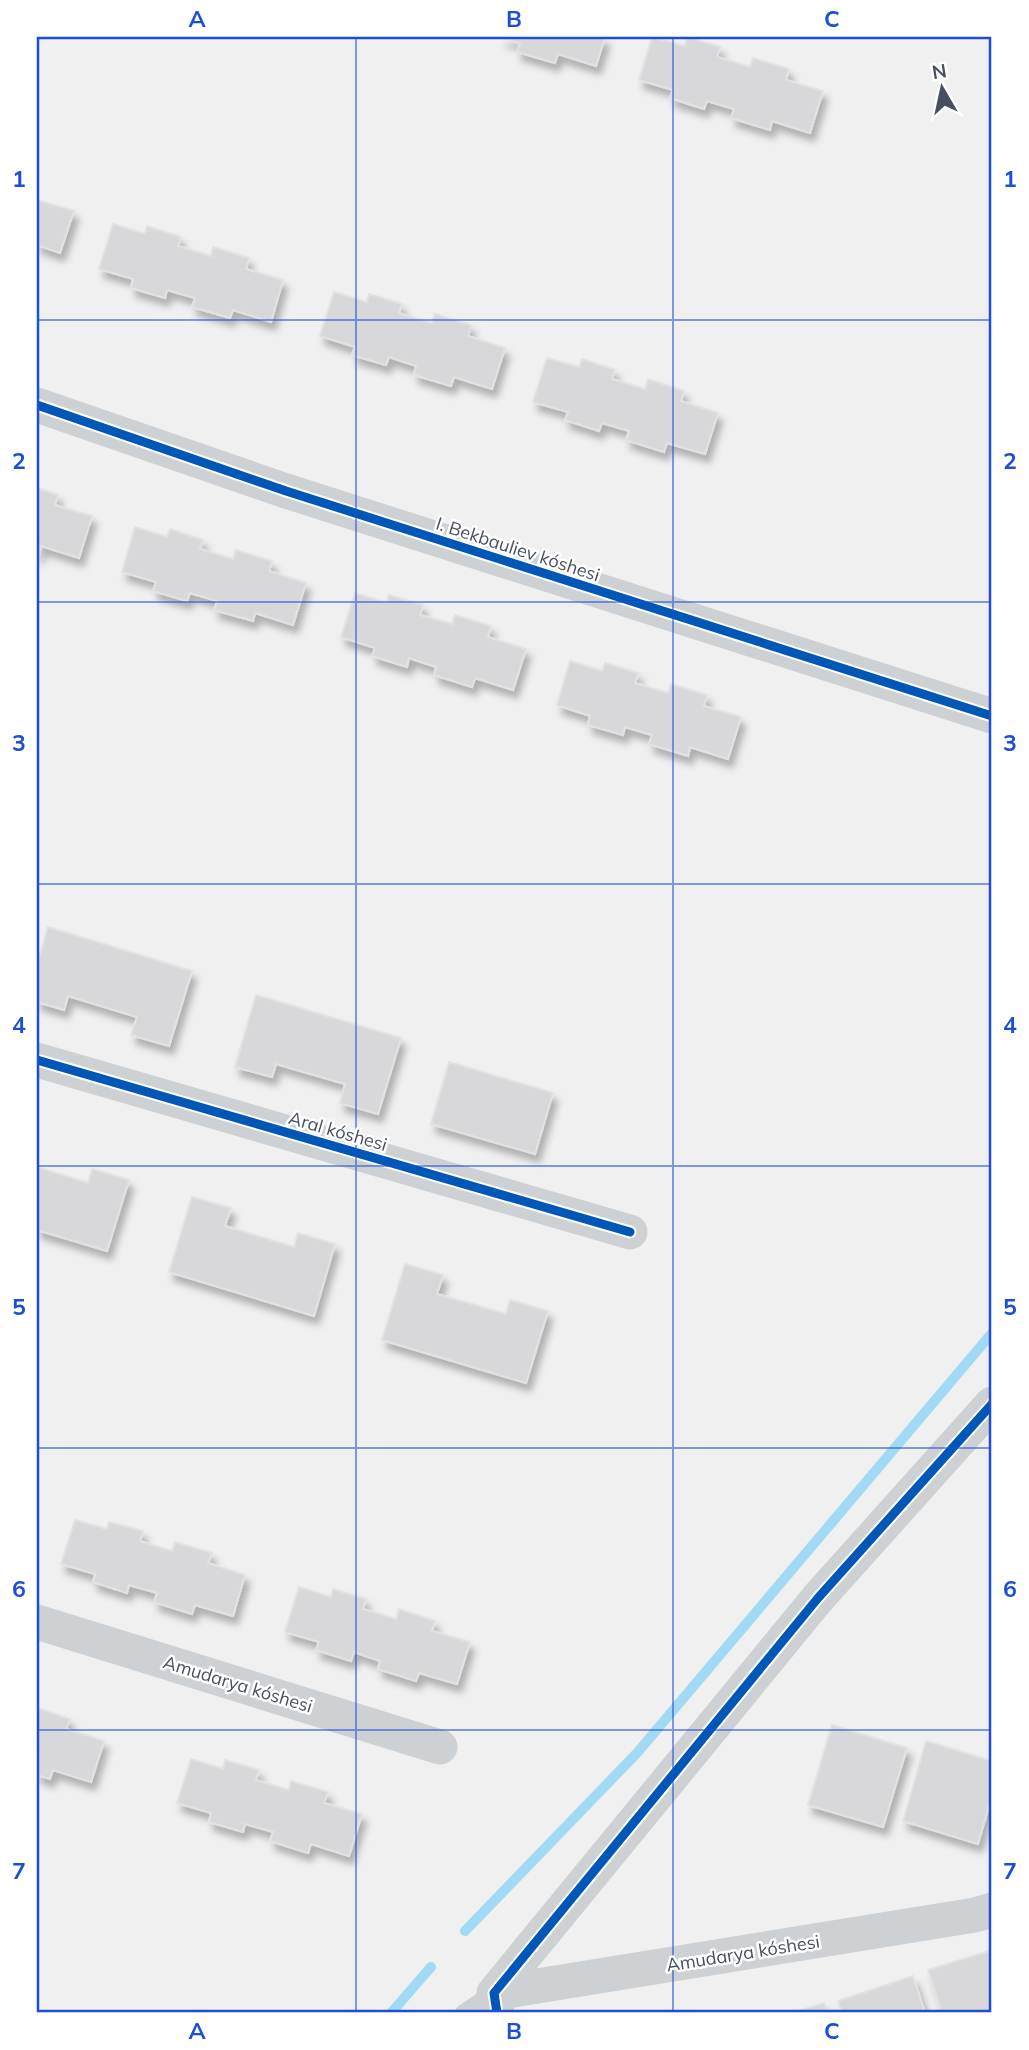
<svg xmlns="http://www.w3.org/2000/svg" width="1029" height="2050" font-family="Mulish,sans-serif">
<defs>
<filter id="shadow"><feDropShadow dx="4.5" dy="8" stdDeviation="3.5" flood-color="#0004"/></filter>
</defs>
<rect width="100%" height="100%" fill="#f1f0f0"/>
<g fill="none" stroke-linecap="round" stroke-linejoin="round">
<path stroke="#a2daf5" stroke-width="10" d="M465 1931 637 1753 992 1333
M391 2013 431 1967"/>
</g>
<path fill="#d8d8da" stroke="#e2e2e3" stroke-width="2" filter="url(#shadow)" d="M500 37H605L596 66 558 54 555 63 517 52 520 43Z
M652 37 685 46 687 37 720 47 717 57 750 67 753 58 789 69 786 80 823 91 810 133 772 121 770 130 731 118 734 109 707 101 704 109 670 98 673 90 639 80Z
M37 200 74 211 60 253 37 245Z
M113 224 145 234 147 226 181 237 178 246 211 256 213 247 249 258 246 269 283 280 271 322 233 310 230 318 192 307 195 298 167 290 165 298 131 288 133 279 99 269Z
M334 292 367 302 369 294 402 304 399 313 432 323 435 314 471 325 468 336 505 348 492 389 454 377 451 386 414 375 416 366 389 357 386 365 352 355 355 347 320 336Z
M547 358 579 367 582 359 615 370 612 379 645 389 648 379 684 391 681 401 718 413 705 454 667 443 664 452 626 440 629 431 602 423 599 431 565 420 568 412 533 402Z
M37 488 58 495 55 505 92 516 79 558 41 546 39 555H37Z
M135 527 167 537 170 529 203 540 200 549 233 559 236 550 272 561 269 571 306 583 293 625 255 613 253 621 214 610 217 601 190 593 187 601 153 591 156 582 122 572Z
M355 593 387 603 389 595 423 605 420 615 452 624 455 615 491 626 488 637 526 649 513 690 475 678 472 687 434 675 436 667 409 658 407 667 372 656 375 648 341 637Z
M570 661 602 671 605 663 638 673 635 683 668 693 671 684 707 695 704 706 741 717 728 759 690 747 688 756 649 744 652 735 625 727 623 735 588 725 590 716 557 705Z
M48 927 192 971 169 1046 131 1035 137 1017 68 996 64 1010 37 1002V965Z
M256 995 401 1038 378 1114 340 1103 345 1084 276 1064 272 1077 235 1067Z
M449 1062 553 1093 535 1154 431 1124Z
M37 1167 88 1183 92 1169 129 1180 107 1251 37 1230Z
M192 1197 231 1208 225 1226 294 1247 298 1233 335 1244 314 1316 169 1272Z
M405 1264 443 1275 437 1294 506 1314 510 1300 548 1311 526 1383 382 1340Z
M75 1520 107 1529 109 1522 143 1531 140 1541 172 1551 175 1542 212 1553 208 1563 245 1575 233 1616 195 1605 192 1614 154 1602 157 1593 129 1585 127 1593 93 1582 95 1574 61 1564Z
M299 1587 331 1597 333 1589 366 1599 363 1609 396 1619 399 1609 435 1621 432 1631 470 1642 457 1684 419 1673 416 1681 378 1669 380 1661 354 1652 351 1661 316 1650 319 1642 285 1632Z
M37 1708 70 1719 66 1729 104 1741 91 1782 53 1770 50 1779 37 1775Z
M832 1725 907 1748 883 1827 808 1805Z
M926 1741 992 1761V1795L978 1844 903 1821Z
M191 1759 223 1769 225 1760 259 1770 256 1780 289 1790 291 1781 328 1792 324 1803 362 1814 349 1856 311 1844 308 1853 270 1841 273 1832 245 1824 243 1832 209 1822 211 1813 177 1803Z
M992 1950V2013H942L928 1970Z
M913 1976 925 2013H842L838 2001Z
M824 2003 828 2013H792Z"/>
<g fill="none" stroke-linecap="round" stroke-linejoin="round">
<path stroke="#ced1d4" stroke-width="18" d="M464 2013 494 1993"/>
<path stroke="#ced1d4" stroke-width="35" d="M37 405 286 491 992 716
M37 1060 630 1232
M37 1622 440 1747
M494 1993 975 1915 992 1910
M497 2013 494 1993 818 1598 992 1404"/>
<defs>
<path id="cycleway" d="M37 405 286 491 992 716
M37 1060 630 1232
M497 2013 494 1993 818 1598 992 1404"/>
</defs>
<use href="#cycleway" stroke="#fff" stroke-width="13"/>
<use href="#cycleway" stroke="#0057b8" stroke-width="9"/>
</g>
<path fill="none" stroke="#1d4ed8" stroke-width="2" stroke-opacity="0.55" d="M356 37V2013M673 37V2013M37 320H992M37 602H992M37 884H992M37 1166H992M37 1448H992M37 1730H992"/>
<g text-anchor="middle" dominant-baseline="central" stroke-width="5" stroke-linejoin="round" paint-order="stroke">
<g font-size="18" fill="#454f5f" stroke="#fff">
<text transform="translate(518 549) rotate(18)">I. Bekbauliev kóshesi</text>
<text transform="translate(338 1131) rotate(16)">Aral kóshesi</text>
<text transform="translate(238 1684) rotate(17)">Amudarya kóshesi</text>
<text transform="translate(743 1953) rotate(-9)">Amudarya kóshesi</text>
</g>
</g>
<rect width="1029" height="2050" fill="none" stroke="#ffffff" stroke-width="77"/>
<g transform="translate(942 88) rotate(351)" stroke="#ffffff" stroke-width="5" paint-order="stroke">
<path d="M0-5L12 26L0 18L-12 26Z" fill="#454f5f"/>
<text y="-10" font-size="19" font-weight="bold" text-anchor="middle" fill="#454f5f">N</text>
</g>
<rect x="38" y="38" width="952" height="1973" fill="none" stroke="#1d4ed8" stroke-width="2.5"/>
<g font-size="23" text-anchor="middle" font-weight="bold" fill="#1d4ed8">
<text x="197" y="27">A</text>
<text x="514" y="27">B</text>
<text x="832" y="27">C</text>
<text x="19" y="187">1</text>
<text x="1010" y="187">1</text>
<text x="19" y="469">2</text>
<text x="1010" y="469">2</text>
<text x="19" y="751">3</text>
<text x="1010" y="751">3</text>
<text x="19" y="1033">4</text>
<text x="1010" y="1033">4</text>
<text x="19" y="1315">5</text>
<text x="1010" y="1315">5</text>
<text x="19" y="1597">6</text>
<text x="1010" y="1597">6</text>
<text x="19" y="1879">7</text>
<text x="1010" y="1879">7</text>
<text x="197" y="2039">A</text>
<text x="514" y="2039">B</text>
<text x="832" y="2039">C</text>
</g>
</svg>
